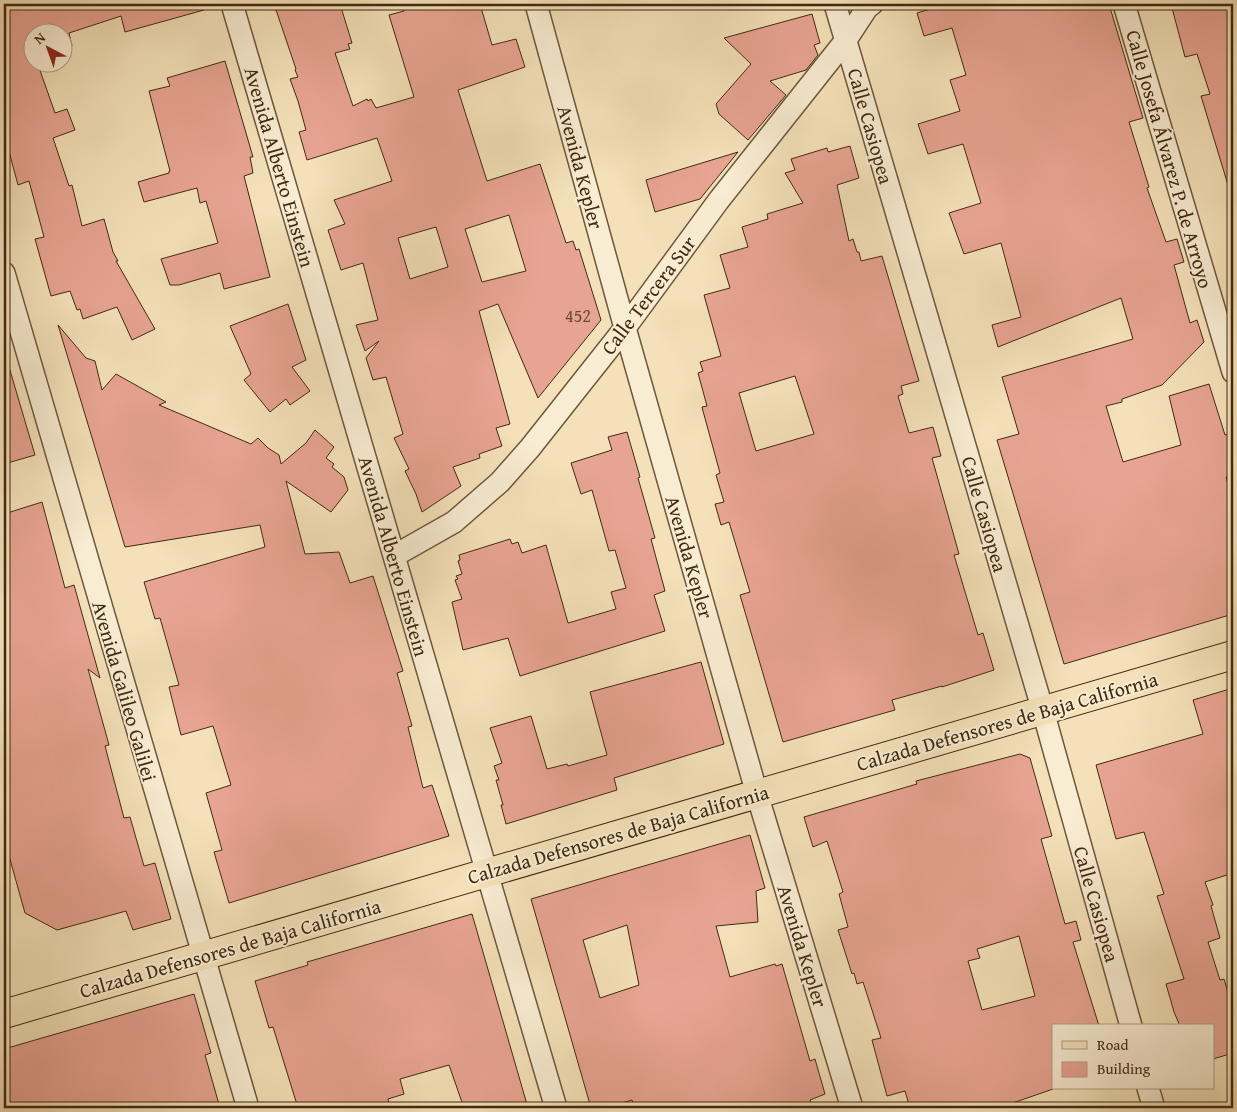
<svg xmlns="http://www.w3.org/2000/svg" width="1237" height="1112" font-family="'Gentium Book Plus',serif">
<rect width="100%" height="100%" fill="#f4e1b9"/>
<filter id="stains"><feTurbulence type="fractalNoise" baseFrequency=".004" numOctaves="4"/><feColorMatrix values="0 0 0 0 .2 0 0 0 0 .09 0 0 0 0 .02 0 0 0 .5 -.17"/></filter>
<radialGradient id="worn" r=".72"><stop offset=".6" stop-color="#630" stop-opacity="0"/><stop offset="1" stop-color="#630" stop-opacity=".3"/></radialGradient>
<path fill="#e8a492" stroke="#412a11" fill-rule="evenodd" d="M4 4H203L204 10 125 32 121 16 69 33 72 46 62 49V32H32V62H37L55 113 67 109 75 130 53 138 69 186 72 185 82 226 104 219 113 252 118 261H116L155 329 132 340 117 307 83 319 80 309 77 310 70 291 51 296 35 239 44 237 29 181 18 185 4 133Z
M274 4H340L352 43 348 44 350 49 335 53 353 106 367 99 368 101 371 99 376 108 414 97 389 15 404 11 402 4H480L492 45 516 39 525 67 458 90 487 181 540 164 566 243 573 241 576 250 579 249 601 320 538 398 498 304 479 311 510 424 496 428 502 446 479 454 480 458 453 467 461 486 422 512 416 494 405 471 409 469 394 438 403 434 386 377 373 380 366 358 379 341 365 351 356 325 378 320 363 263 341 270 328 230 345 224 334 200 392 181 377 138 307 160 299 132 306 130 298 101 290 79 298 77 295 70 296 69ZM509 215 526 271 482 282 465 229ZM436 227 448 267 410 279 398 238Z
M936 4H1109L1143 118 1129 122 1149 187 1147 188 1166 242 1177 239 1184 262 1174 265 1190 323 1197 320 1204 342 1162 385 1122 399V402L1106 406 1123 462 1181 445 1169 396 1209 384 1225 435 1233 432V475L1226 477 1233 502V614L1064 664 997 440 1019 434 1002 377 1133 339 1121 298 998 347 992 325 1021 317 1001 243 964 254 949 213 981 203 963 144 928 154 918 124 960 111 950 80 966 75 952 28 924 36 917 13 937 7Z
M1171 4H1228L1230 10 1233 9V184L1228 185 1201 96 1210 94 1197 54 1185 57Z
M812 14 820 43 814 45 818 55 806 70 770 81 786 95 748 140 719 114 716 104 751 64 724 38Z
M225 61 253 157H250L253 173 244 176 270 277 224 289 220 273 179 285H170L161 259 218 243 206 201 200 203 197 188 144 202 138 182 169 173V171H170L149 91 170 86 167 78Z
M850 146 859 178 837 185 849 241 853 239 857 252H859L861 261 882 256 919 381 901 386 903 394 898 396 909 433 933 427 941 456 932 458 959 554 954 555 978 635 983 633 994 670 942 687V686L892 700 895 710 783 742 740 595 750 592 729 522 721 525 715 504 724 502 716 475 720 473 703 411 702 407 707 406 698 373 703 371 700 362 721 356 704 295 730 288 720 255 748 247 742 227 768 219 767 214 803 203 785 173 795 170 791 159 827 148 828 152ZM795 376 814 434 756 451 739 393Z
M738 152 700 199 655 212 646 180Z
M288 304 306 360 292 367 310 391 290 405 286 399 270 412 244 380 251 374 230 326Z
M58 325 86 358 95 361 102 390 116 374 166 402 159 405 251 444 258 438 268 448 279 455 281 464 306 443 315 430 334 447 326 458 334 464 332 467 344 477 348 490 331 512 286 481 305 554 339 552 350 583 373 576 403 671 397 673 412 726 408 727 423 788 432 785 449 836 229 903 214 852 222 850 206 793 231 785 213 726 181 735 169 687 179 685 160 618 155 619 144 582 265 547 260 525 125 547Z
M9 367 35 455 4 464V368Z
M627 432 640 477 638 478 655 538 651 539 665 591 654 595 665 631 520 676 508 638 463 650 452 602 462 599 455 580 458 579 456 576 462 574 458 561 460 560 459 555 510 539 512 544 518 542 522 553 546 545 568 623 616 609 611 592 626 588 615 550 609 551 592 490 581 494 571 463 612 450 608 437Z
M42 502 65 588 74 585 100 678 88 669 109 745 105 746 124 818 130 817 144 866 155 863 171 919 133 930 126 911 57 930 25 913 4 838V514Z
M701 662 724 744 614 778 617 790 506 824 501 805H503L496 780H499L494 766 502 763 490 728 531 716 547 769 567 764 568 766 607 755 590 692Z
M1233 688V873L1205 882 1213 905 1211 906 1220 938 1208 942 1220 980 1224 979 1229 996 1233 995V1053L1213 1059V1026H1180L1174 1012 1166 984 1184 979 1157 896 1164 894 1144 832 1116 839 1096 765 1203 734 1193 700Z
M1020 754 1030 758 1052 836 1041 839 1065 924 1076 921 1081 940 1073 942 1099 1026H1053V1089L1010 1104 1011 1108H910L905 1091 887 1096 872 1040 881 1038 863 982 857 984 854 973 852 974 838 930 848 927 839 894 843 892 827 841 813 847 804 817 917 784 916 781ZM1019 936 1035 996 982 1010 968 961 980 958 977 949Z
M750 835 765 888 756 891 758 922 716 926 730 977 775 964 776 966 782 964 810 1061 815 1059 825 1094 810 1100 813 1108H635L632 1100 605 1108H591L531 899ZM627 925 639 985 600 998 583 940Z
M472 914 528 1108H464L449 1065 400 1079 404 1094 388 1099 390 1108H298L273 1027 269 1028 255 981 308 965 307 962Z
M194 994 211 1053 205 1055 220 1108H4V1049Z"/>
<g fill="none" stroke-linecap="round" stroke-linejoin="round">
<defs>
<path id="minor" d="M232 4 556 1108
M536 4 625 328 757 794 852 1108
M835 4 1043 711 1131 1026
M1124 4 1233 372
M4 273 248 1108
M394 556 454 522 500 482 530 448 625 328 719 200 846 40 867 8 872 4
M1148 1088 1154 1108"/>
<path id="primary" d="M4 1014 1233 655"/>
</defs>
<use href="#minor" stroke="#6e583b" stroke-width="24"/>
<use href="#primary" stroke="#412a11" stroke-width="30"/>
<use href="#minor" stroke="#f8ecd2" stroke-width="21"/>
<use href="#primary" stroke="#f4e1b9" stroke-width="28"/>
</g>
<g text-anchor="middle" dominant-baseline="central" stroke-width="4" stroke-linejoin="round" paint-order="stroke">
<g font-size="18" fill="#6b4831">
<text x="578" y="315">452</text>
</g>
<g font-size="20" fill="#412a11" stroke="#f8ecd2">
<text transform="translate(871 126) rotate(74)">Calle Casiopea</text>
<text transform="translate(1170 159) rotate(74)">Calle Josefa Álvarez P. de Arroyo</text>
<text transform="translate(280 167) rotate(74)">Avenida Alberto Einstein</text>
<text transform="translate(581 167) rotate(75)">Avenida Kepler</text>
<text transform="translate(648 295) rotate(-53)">Calle Tercera Sur</text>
<text transform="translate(985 514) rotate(74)">Calle Casiopea</text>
<text transform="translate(394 556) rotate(74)">Avenida Alberto Einstein</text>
<text transform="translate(690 557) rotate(74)">Avenida Kepler</text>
<text transform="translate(125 691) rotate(74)">Avenida Galileo Galilei</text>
<text transform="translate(1007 721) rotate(-16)">Calzada Defensores de Baja California</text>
<text transform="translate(618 834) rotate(-16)">Calzada Defensores de Baja California</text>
<text transform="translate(1097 904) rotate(74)">Calle Casiopea</text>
<text transform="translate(803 946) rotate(73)">Avenida Kepler</text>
<text transform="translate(230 948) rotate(-16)">Calzada Defensores de Baja California</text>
</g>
</g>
<rect width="1237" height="1112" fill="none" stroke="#f4e1b9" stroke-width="20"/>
<rect x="5" y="5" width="1227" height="1102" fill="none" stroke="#412a11" stroke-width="2.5"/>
<rect x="10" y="10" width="1217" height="1092" fill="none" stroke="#412a11"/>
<rect x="1052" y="1024" width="162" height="65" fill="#f8ecd2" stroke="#af9e85"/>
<rect x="1062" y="1041" width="25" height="8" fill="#f4e1b9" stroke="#af9e85"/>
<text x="1097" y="1050" font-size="15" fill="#412a11">Road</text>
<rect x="1062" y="1062" width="25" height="15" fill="#e8a492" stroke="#af9e85"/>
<text x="1097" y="1074" font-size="15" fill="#412a11">Building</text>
<g transform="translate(48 48) rotate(319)"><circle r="24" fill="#f8ecd2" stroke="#af9e85"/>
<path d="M0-4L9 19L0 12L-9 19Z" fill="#8f2418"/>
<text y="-8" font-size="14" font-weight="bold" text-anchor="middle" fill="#412a11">N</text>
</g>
<rect width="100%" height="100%" filter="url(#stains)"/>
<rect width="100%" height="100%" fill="url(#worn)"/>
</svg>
